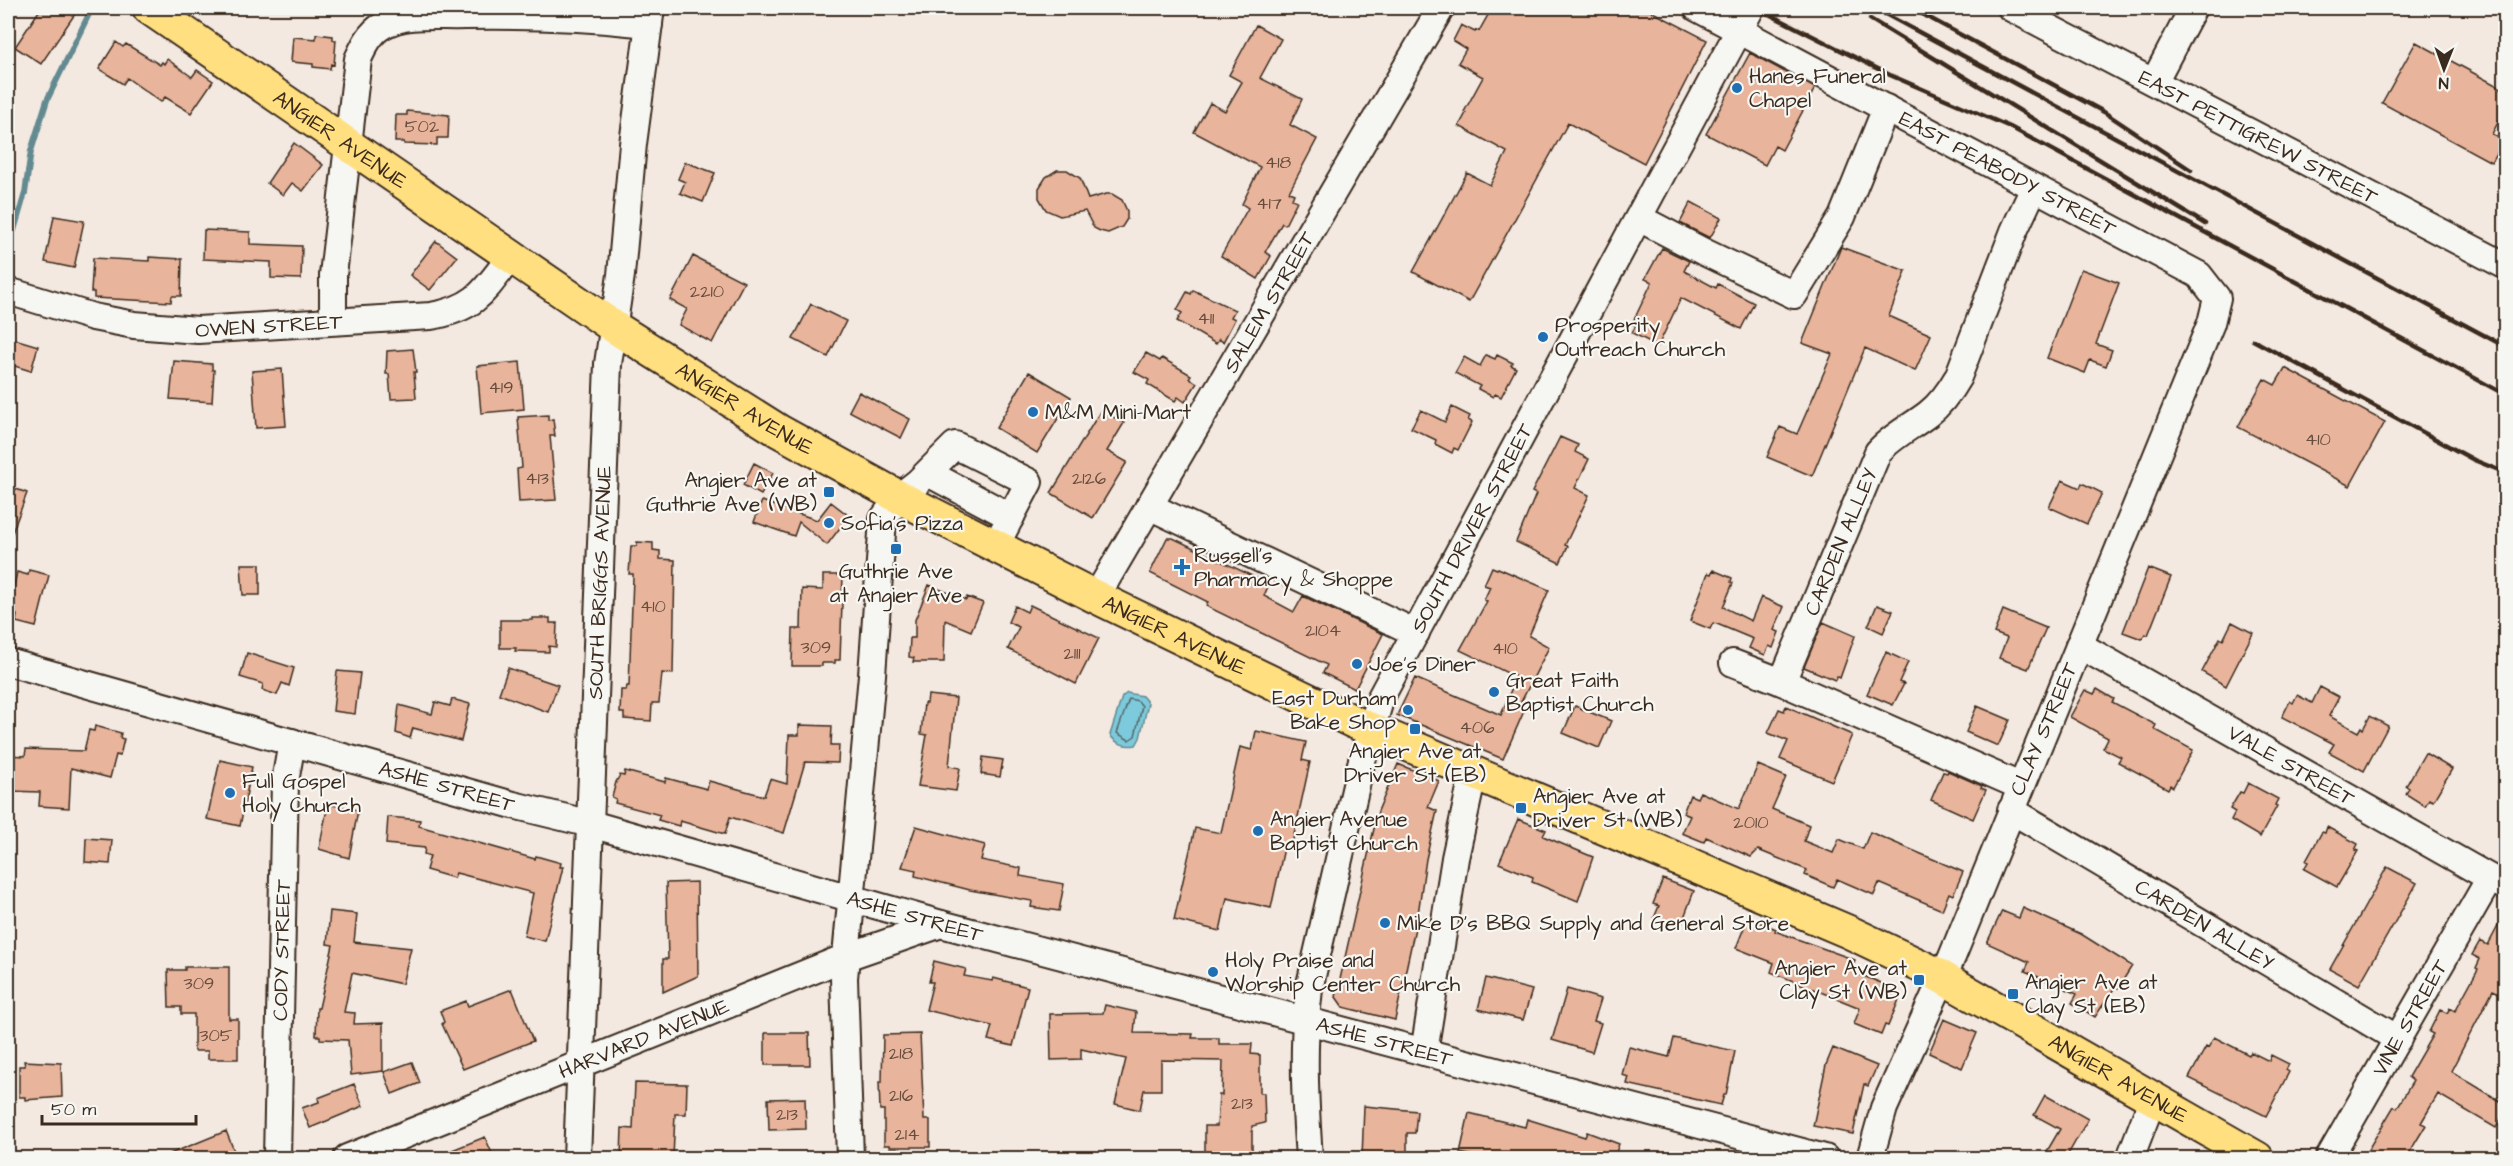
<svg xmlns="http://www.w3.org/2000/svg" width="2513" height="1166" font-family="'Architects Daughter',sans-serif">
<rect width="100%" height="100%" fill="#f3e9e1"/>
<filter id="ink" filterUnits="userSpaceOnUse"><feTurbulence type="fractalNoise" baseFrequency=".0167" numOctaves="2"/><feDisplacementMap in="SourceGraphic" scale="12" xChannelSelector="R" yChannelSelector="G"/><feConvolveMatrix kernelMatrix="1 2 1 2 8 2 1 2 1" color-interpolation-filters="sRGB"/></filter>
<g filter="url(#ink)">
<path fill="#7dcadc" stroke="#638a90" stroke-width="1.5" d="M1127 693 1142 696 1148 703 1140 738 1136 745C1126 747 1116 744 1110 735L1122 697Z"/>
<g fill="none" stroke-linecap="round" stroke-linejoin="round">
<path stroke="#556a6a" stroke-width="1.5" d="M1129 699 1138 701 1142 706 1135 736 1129 740 1117 733Z"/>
<path stroke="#638a90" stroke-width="6" d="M8 251 25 193 31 151 47 100 90 12"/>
</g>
<path fill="#e8b49b" stroke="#3b2a1e" stroke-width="1.5" d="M41 8H79L41 64 15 47Z
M1492 8H1645L1707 40 1644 163 1568 123 1469 302 1413 272 1467 173 1490 185 1507 152 1459 126 1466 113 1464 112 1483 77 1458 63 1466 49 1453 41 1461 25 1475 32 1476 30 1479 31Z
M1256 25 1281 39 1260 78 1302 99 1290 125 1317 139 1289 192 1294 194 1292 199 1297 201 1285 225 1282 223 1265 252 1271 256 1258 279 1221 256 1248 208 1242 204 1260 167 1194 132 1210 103 1225 111 1242 82 1229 75Z
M316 34 333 36V40H336L334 65 331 64 330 69 313 67V64L291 62 293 37 316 39Z
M116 42 123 47 126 44 160 65 162 62 164 64 167 59 192 77 197 70 213 81 191 113 165 97 161 102 127 78 123 84 99 69Z
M2416 42 2505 90V109L2492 134 2503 140 2491 162 2382 103Z
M1750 53 1815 88 1782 150 1775 146 1765 165 1706 134Z
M407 111 449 115 448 138H437V145L404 144V142H395L396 115H407Z
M294 143 323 165 303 191 292 183 283 195 267 183Z
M685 162 715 173 703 202 680 193 685 182 678 179Z
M1057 170H1067L1080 178 1088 199 1106 194H1112L1122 200 1127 211V219L1122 227 1108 233 1100 231 1094 228 1085 211 1060 216 1046 210 1039 198V188L1046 177Z
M1691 202 1721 218 1710 238 1680 223Z
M54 216 84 221 74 268 45 262Z
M204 230 250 232V244L302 246 301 279 271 278V262L203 259Z
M436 241 457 257 430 290 410 275Z
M1841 247 1906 271 1889 316 1931 335 1915 371 1865 348 1812 476 1767 457 1780 427 1797 434 1832 354 1802 343Z
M1662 248 1689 261 1684 271 1716 288 1718 284 1754 303 1741 329 1681 298 1658 346 1632 333 1636 325 1632 324 1652 282 1645 279Z
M693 256 744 282 712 343 679 325 687 309 670 300Z
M149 257 182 259 181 296H172L171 302 94 298V292H91L93 258 149 261Z
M2081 269 2119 283 2096 344 2112 350 2106 366 2090 360 2085 373 2047 358Z
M1193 290 1235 310 1231 317 1235 319 1223 342 1219 339 1216 344 1177 321 1182 313 1177 310 1187 292 1191 294Z
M811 304 846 321 828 357 793 339Z
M8 337 38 346 31 371 8 364Z
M413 349 416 372H414L416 398 391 399 389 374H386L387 351Z
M1146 353 1160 361 1162 358 1191 375 1189 378 1197 383 1185 402 1178 397 1175 401 1147 384 1149 380 1134 372Z
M1486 355 1495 359 1497 355 1513 363 1511 365 1516 368 1501 397 1495 394 1493 397 1478 389 1480 386 1455 373 1464 357 1480 366Z
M174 361 212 364V370H214L212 402 170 399Z
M520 362 524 409 481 413 477 366Z
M2285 368 2385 422 2350 486 2238 427 2264 379 2275 385Z
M282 369 286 426 256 428 252 371Z
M1029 372 1071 397 1037 453 996 428Z
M859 392 910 419 901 438 849 411Z
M1452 407 1470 416 1468 420 1472 422 1458 450 1454 448 1452 453 1435 444 1436 440 1411 428 1421 410 1445 422Z
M1101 410 1124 423 1107 451 1127 462 1093 518 1051 493Z
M548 415V420L553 419 555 436H550L556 500 519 502 517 469 522 468 518 417Z
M1560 437 1578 445 1575 452 1589 459 1575 488 1589 495 1565 545 1568 546 1560 563 1516 542 1536 494 1532 492Z
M754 463 773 473 761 495 743 485Z
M2062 480 2080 488 2082 483 2102 493 2087 524 2049 507Z
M8 486 27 493 9 541H8Z
M762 501 817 520 831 502 849 516 827 545 799 522 794 536 754 522Z
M1167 538H1173L1269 584 1264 596 1294 612 1303 596 1383 634 1355 689 1323 673 1327 665 1206 606 1208 602 1150 573Z
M637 542 653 543V550L660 551V559L675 560 673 674 662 673 659 703H652L651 721 624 719V713H620L621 690H626L627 686H629L633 577V574H629L631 546H637Z
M241 564H260V595H243Z
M1492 567 1497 569 1498 568 1549 590 1529 636 1549 647 1518 708 1524 711 1503 759 1397 715 1415 678 1501 715 1516 677 1460 650 1487 601 1484 600 1490 587 1484 585Z
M2148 568 2171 577 2148 635 2145 634 2142 639 2123 632Z
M29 570 49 575 36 627 16 622 17 615 8 612 17 572 28 575Z
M1713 570 1732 578 1731 582 1733 583 1723 607 1751 621 1761 597 1784 607 1774 630 1779 632 1773 648 1769 646 1765 655 1749 648 1753 639 1717 624 1713 623 1710 629 1690 621 1708 573 1711 574Z
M823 575H843L840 660H835V663H822V666H792L793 629H801L802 589 823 590Z
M929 585 966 600 967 597 983 603 971 631 945 620 944 662H913L914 658 909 657 910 638H915V620Z
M1030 605 1099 638 1076 684 1008 649 1019 627 1008 622 1015 606 1027 612Z
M1877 605 1893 611 1883 633 1868 626Z
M2003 610 2046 628 2028 669 1999 658 2007 638 1994 633Z
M533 618H550V623H557L556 647 549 646V652L515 651 516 648H500V620H533Z
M1823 622 1855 636 1840 678 1837 676 1835 680 1804 667Z
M2232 622 2253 633 2226 686 2202 672 2220 638 2223 640Z
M1886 652 1908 662 1899 682 1904 684 1893 705 1867 694Z
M247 653 294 668 289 686 282 683 277 695 262 690 263 684 240 677Z
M508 668 558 685 548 712 499 694Z
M337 671 360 673 355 714 333 711Z
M2320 687 2339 697 2329 716 2358 732 2361 727 2363 729 2370 716 2388 726 2364 771 2329 752 2334 744 2282 717 2290 701 2293 703 2297 695 2312 703Z
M2097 689 2114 699 2112 702 2156 725 2154 729 2193 750 2173 787 2170 785 2168 789 2118 762 2121 757 2103 748 2108 738 2070 717 2085 690 2094 694Z
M928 695 956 698 949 766 960 768 956 791 918 786 927 735 921 734 924 703H927Z
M452 699 470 704 461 741 413 728 410 738 396 733 399 705 432 714 435 702 450 706Z
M1575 706 1611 721 1599 748 1563 733Z
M1786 706 1852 735 1832 781 1780 759 1788 741 1768 733 1779 709 1784 711Z
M1977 706 2010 720 1998 746 1966 732Z
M799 725 832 726 831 745H839L838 763 805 762 784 833 730 817 725 834 680 821 679 826 658 820 660 815 615 803 616 799 612 797 616 782 620 775 624 776 625 771 665 782 666 778 707 789 709 781 764 796 770 779 787 784 789 735H799Z
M95 726 121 733 120 738 124 739 120 756 116 755 110 778 71 768 69 808 39 806 40 792 8 791V755L25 756 26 749 84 751 89 730 94 731Z
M1256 731 1306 742 1302 760 1310 762 1291 849 1284 848 1271 908 1227 898 1220 931 1174 920 1195 828 1221 833 1240 747 1252 750Z
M2425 753 2452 769 2433 801 2429 799 2425 806 2406 794 2409 788 2406 786Z
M983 757 1003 760 1000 777 981 774Z
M220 760 252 767 240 826 207 819Z
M1398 764 1439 781 1428 807 1437 811 1426 859 1418 914 1395 1020 1343 1007 1336 997 1378 811Z
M1758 765 1786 777 1772 809 1809 825 1804 841 1833 853 1839 839 1863 849 1870 832 1963 872 1953 895 1949 893 1942 910 1879 883 1874 895 1837 879 1833 887 1805 875 1807 870 1758 850 1751 857 1706 837 1704 842 1682 833 1690 816 1683 813 1690 795 1697 798 1700 792 1739 809Z
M1948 771 1982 786 1981 788 1986 790 1973 819 1931 800 1943 772 1947 773Z
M2248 783 2278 799 2275 805 2277 806 2260 837 2231 820 2235 812 2230 809 2240 792 2243 793Z
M328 804 358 810 349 858 319 849Z
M388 817 420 820 419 826 535 859 536 856 561 863 560 867H563L545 941 524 936 533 893 456 873 454 878 426 870 430 856 424 854 425 848 386 844Z
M1518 819 1546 830 1543 836 1593 857 1578 901 1532 882 1533 877 1499 863Z
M916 826 985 845 981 860 1021 868 1020 876 1064 884 1059 911 1031 907 1032 901 970 890 915 876 916 870 902 867Z
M2327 827 2358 844 2355 850 2358 851 2337 887 2304 869 2308 862 2306 861 2322 832 2325 833Z
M86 838 112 840 110 864 85 862Z
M2387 867 2417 883 2359 985 2330 969Z
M1663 879 1694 891 1680 928 1654 918 1659 906 1653 904Z
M697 882 698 976 663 992V959H668L666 883Z
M2023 908 2081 934 2132 966 2118 988 2115 987 2095 1017 2072 1003 2077 994 2025 971 2029 962 1987 943 2002 911 2019 918Z
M330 911 357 914 354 942 411 948 402 984 352 973 344 1012 355 1013 354 1024 383 1023V1071L351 1075 348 1040 320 1039V1036H316L317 1008H319L333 945 327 944Z
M2505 913V996L2493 990 2451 1071 2505 1104V1112L2496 1128 2438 1094 2421 1123 2426 1125 2406 1158H2363L2394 1106 2397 1108 2413 1081 2408 1077 2433 1034 2429 1032 2440 1010 2447 1013 2450 1008 2455 1011 2478 969 2476 968 2480 959 2472 955 2480 941 2488 945Z
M1752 919 1776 929 1775 931 1855 960 1851 971 1899 990 1898 993 1901 995 1888 1026 1885 1025 1881 1035 1854 1024 1860 1008 1771 972 1774 963 1736 948 1747 920 1751 922Z
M934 961 966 969 964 976 992 981 993 978 1028 987 1013 1046 988 1040 992 1026 926 1010 933 982H929Z
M185 967H229V1019H238V1059H208V1051H194V1014H181V1007H169L168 970H185Z
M1486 978 1532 990 1523 1020 1478 1009Z
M512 989 533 1041 463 1069 442 1024 444 1022 440 1011 466 1001 468 1006Z
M1567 989 1601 999 1594 1021 1601 1023 1592 1052 1552 1040Z
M1105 1005 1136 1012 1134 1033 1193 1034 1192 1038H1219V1044H1252L1251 1054 1260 1055V1093H1264L1265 1123 1252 1126V1158H1205V1126H1217L1219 1095H1222L1223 1061 1161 1060V1090H1144L1140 1110 1115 1104 1126 1059 1081 1049V1059L1051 1060 1050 1014 1103 1013Z
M1944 1019 1977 1033 1962 1068 1929 1053Z
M765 1033H809L810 1065H765Z
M920 1034 924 1120H930V1147H890V1145H884V1110H880L879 1082H882L883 1035Z
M2214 1037 2249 1055 2251 1052 2269 1061 2271 1055 2289 1064 2286 1070 2289 1072 2266 1116 2189 1078 2206 1047 2208 1048Z
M1674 1038 1735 1051 1726 1095H1724L1721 1105 1627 1084 1629 1077 1622 1075 1629 1047 1669 1057Z
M1833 1048 1877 1066 1868 1086 1864 1084 1853 1134 1813 1126 1826 1065Z
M24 1061 61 1063 62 1097 25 1100V1097H19V1066H25Z
M412 1062 420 1083 392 1094 384 1072Z
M635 1083 687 1084 686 1114H675L673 1158 621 1157 622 1128 633 1129Z
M354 1084 363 1106 310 1128 302 1108 319 1102 318 1098Z
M2045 1095 2088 1119 2066 1158H2043L2060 1129 2034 1115Z
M805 1098 806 1129 769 1130 768 1099Z
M1364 1106 1417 1111 1415 1133H1407V1158H1362Z
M1469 1113 1525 1127 1527 1119 1585 1137 1587 1132 1619 1144 1614 1158H1483L1460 1153Z
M226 1131 237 1158H160Z
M485 1137 494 1158H432Z"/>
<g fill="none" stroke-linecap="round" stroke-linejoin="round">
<defs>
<g id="minor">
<path id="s1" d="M1697 8 2199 275 2217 298 2211 323 1952 957 1884 1108 1870 1158"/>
<path id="s2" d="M2011 8 2506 266"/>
<path d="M2154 82 2193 8"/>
<path d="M1639 218 1704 252 1794 295 1842 217 1886 108"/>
<path id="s3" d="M8 291 93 317 134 325 198 330 431 316C477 308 485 290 511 256"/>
<path d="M333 321V275L358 59C364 46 370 33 382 26 406 12 438 17 464 16 526 15 587 17 649 24"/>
<path d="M928 473 1011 517"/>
<path d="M1149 506 1416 633"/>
<path id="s4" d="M1096 597 1441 8"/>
<path id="s5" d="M2079 645 2506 887"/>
<path id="s6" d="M8 662 513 805 591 824 941 924 1825 1158"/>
<path d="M1733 663 1782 682 2020 786"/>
<path id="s7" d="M1782 682 1878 452C1892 436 1911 427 1928 414 1941 404 1950 391 1958 377L2014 231 2034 188"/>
<path id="s8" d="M2011 810 2398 1039"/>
<path d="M1424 1052 1455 858 1470 789 1479 773"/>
<path id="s9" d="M277 1158 285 782 292 742"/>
<path id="s10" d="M347 1158 846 957 941 924"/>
<path id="s11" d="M577 1158 608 364 621 275 633 144 651 8"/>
<path d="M850 1158 844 978 872 675 883 519 899 497 918 482 955 445 1029 482 996 545"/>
<path id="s12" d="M1309 1158C1305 1101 1302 1046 1309 989L1361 764 1381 697 1751 8"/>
<path d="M2130 1158 2153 1098"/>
<path id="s13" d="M2329 1158 2490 878"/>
</g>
<g id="major">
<path id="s14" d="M149 8 614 327 779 431 899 497 1096 597 1354 722 1849 932 1931 971 2257 1158"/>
</g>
</defs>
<use href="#minor" stroke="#3b2a1e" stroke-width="30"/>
<use href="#major" stroke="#3b2a1e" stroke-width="36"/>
<use href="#minor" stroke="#f6f6f2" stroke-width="26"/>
<use href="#major" stroke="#ffdf80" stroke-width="32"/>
<path stroke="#3b2a1e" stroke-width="4.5" d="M1757 8 1890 75 2010 127 2506 395
M1874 8 2506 347
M1911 8 2104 112 2191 170
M1870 19 2205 224
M2253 340 2474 460 2506 473"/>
</g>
</g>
<g fill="#1f6fb2" stroke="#f6f6f2" stroke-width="2">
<circle cx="1737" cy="88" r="6"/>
<circle cx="1543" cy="337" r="6"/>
<circle cx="1033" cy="412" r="6"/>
<rect x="823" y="486" width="12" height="12" rx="3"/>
<circle cx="829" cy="523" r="6"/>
<rect x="890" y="543" width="12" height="12" rx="3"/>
<path d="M1179 558h6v6h6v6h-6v6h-6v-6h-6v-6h6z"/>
<circle cx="1357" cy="664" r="6"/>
<circle cx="1494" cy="692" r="6"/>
<circle cx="1408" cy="710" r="6"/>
<rect x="1409" y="723" width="12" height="12" rx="3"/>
<circle cx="230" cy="793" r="6"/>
<rect x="1515" y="802" width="12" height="12" rx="3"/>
<circle cx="1258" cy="831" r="6"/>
<circle cx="1385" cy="923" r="6"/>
<circle cx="1213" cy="972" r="6"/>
<rect x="1913" y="974" width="12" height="12" rx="3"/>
<rect x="2007" y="988" width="12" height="12" rx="3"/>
</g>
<g text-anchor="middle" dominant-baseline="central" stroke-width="4.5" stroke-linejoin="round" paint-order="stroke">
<g font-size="18" fill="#664c3d">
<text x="422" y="126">502</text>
<text x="1278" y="162">418</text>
<text x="1269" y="203">417</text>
<text x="707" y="291">2210</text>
<text x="1206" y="318">411</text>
<text x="501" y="387">419</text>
<text x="2318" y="439">410</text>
<text x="537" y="478">413</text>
<text x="1089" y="478">2126</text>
<text x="653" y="606">410</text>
<text x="1323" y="630">2104</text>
<text x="816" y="647">309</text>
<text x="1505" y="648">410</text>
<text x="1072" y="653">2111</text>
<text x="1477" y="727">406</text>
<text x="1751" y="822">2010</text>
<text x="199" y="983">309</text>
<text x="216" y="1035">305</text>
<text x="901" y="1053">218</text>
<text x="901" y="1095">216</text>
<text x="1242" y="1103">213</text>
<text x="787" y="1114">213</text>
<text x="907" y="1134">214</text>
</g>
<g font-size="21" fill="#3b2a1e" stroke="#f6f6f2" text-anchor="start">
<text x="1749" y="76">Hanes Funeral<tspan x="1749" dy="24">Chapel</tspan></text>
<text x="1555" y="325">Prosperity<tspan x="1555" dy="24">Outreach Church</tspan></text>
<text x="1045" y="412">M&amp;M Mini-Mart</text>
<text x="817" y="480" text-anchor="end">Angier Ave at<tspan x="817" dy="24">Guthrie Ave (WB)</tspan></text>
<text x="841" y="523">Sofia's Pizza</text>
<text x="1194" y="555">Russell's<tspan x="1194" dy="24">Pharmacy &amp; Shoppe</tspan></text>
<text x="896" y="571" text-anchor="middle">Guthrie Ave<tspan x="896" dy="24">at Angier Ave</tspan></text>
<text x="1369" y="664">Joe's Diner</text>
<text x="1506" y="680">Great Faith<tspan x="1506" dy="24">Baptist Church</tspan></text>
<text x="1396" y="698" text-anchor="end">East Durham<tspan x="1396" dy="24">Bake Shop</tspan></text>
<text x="1415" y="751" text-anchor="middle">Angier Ave at<tspan x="1415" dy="24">Driver St (EB)</tspan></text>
<text x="242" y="781">Full Gospel<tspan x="242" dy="24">Holy Church</tspan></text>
<text x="1533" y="796">Angier Ave at<tspan x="1533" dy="24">Driver St (WB)</tspan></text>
<text x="1270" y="819">Angier Avenue<tspan x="1270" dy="24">Baptist Church</tspan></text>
<text x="1397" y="923">Mike D's BBQ Supply and General Store</text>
<text x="1225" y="960">Holy Praise and<tspan x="1225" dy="24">Worship Center Church</tspan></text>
<text x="1907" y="968" text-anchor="end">Angier Ave at<tspan x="1907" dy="24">Clay St (WB)</tspan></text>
<text x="2025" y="982">Angier Ave at<tspan x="2025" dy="24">Clay St (EB)</tspan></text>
</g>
<g font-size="21" fill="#3b2a1e" stroke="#f6f6f2">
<text stroke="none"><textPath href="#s2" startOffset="279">EAST PETTIGREW STREET</textPath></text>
<text stroke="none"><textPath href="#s14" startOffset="232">ANGIER AVENUE</textPath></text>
<text stroke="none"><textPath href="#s1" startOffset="352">EAST PEABODY STREET</textPath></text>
<text stroke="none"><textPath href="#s4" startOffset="342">SALEM STREET</textPath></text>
<text stroke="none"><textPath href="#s3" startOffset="266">OWEN STREET</textPath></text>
<text stroke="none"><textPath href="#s14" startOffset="718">ANGIER AVENUE</textPath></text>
<text stroke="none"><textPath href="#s12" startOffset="662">SOUTH DRIVER STREET</textPath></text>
<text stroke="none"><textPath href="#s7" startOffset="152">CARDEN ALLEY</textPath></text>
<text stroke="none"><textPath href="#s11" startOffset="576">SOUTH BRIGGS AVENUE</textPath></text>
<text stroke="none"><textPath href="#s14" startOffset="1204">ANGIER AVENUE</textPath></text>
<text transform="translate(2044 729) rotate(-67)">CLAY STREET</text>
<text stroke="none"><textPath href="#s5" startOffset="244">VALE STREET</textPath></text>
<text stroke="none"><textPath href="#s6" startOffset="456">ASHE STREET</textPath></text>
<text stroke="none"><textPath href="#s6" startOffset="942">ASHE STREET</textPath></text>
<text stroke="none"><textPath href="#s8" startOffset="225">CARDEN ALLEY</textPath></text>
<text stroke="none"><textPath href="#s9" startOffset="208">CODY STREET</textPath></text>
<text stroke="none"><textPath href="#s13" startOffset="162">VINE STREET</textPath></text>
<text stroke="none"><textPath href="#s10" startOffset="320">HARVARD AVENUE</textPath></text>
<text stroke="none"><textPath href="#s6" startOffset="1428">ASHE STREET</textPath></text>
<text stroke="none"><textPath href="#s14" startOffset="2248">ANGIER AVENUE</textPath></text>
</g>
</g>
<rect width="2513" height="1166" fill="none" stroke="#f6f6f2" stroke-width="30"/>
<rect x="15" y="15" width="2483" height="1136" fill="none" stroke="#3b2a1e" stroke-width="2" filter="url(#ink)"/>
<g transform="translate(2444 69) rotate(181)" stroke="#f6f6f2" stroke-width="4.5" paint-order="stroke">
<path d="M0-4.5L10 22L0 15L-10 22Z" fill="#3b2a1e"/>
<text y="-9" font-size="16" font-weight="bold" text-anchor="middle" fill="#3b2a1e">N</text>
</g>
<path d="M42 1115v9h154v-9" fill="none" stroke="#3b2a1e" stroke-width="3"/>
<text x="51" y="1115" font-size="18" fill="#3b2a1e" stroke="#f6f6f2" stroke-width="4.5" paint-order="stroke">50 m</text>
</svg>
